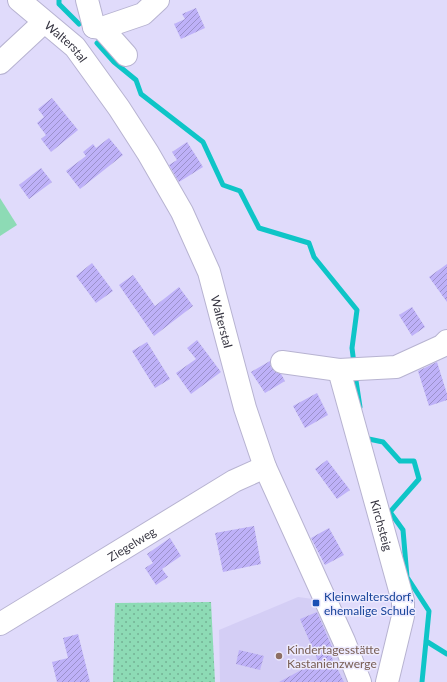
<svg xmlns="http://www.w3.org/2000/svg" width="447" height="682" font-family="Lato,sans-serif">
<defs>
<pattern id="grass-dots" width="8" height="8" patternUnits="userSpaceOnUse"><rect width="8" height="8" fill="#8ddbb5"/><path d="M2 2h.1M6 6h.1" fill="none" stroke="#74b295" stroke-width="1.8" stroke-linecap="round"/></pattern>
<pattern id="building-hatch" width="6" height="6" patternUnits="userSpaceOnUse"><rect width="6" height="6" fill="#beb1f8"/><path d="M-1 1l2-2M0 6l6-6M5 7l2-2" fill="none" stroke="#9b91ca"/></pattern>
</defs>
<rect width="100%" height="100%" fill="#e0dbfb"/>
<path fill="#d4cef5" d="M298 597 313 599 349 682H220L219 630Z"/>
<path fill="url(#grass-dots)" d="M211 602 215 682H113L115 603Z"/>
<path fill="#8ddbb5" d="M0 198 17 225 0 236Z"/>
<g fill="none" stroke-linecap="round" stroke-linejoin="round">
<path stroke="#0ec5c7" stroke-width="5" d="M59 0V4L79 24
M97 43 114 62 136 80 141 94 203 142 223 185 240 191 259 228 309 243 314 257 357 310 352 348 354 364
M355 374 360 407
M364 437V438L383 442 400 461H414L419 479 390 512 403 530 407 577 429 611 422 682
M426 641 447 654"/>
</g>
<path fill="url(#building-hatch)" d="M196 8 205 28 181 39 174 24 185 19 182 14Z
M52 98 78 130 51 152 41 139 46 135 37 123 44 117 38 109Z
M109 138 123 155 80 189 66 171 86 156 83 152 93 144 96 148Z
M187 142 203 167 179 182 169 165 177 160 172 152Z
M41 168 52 182 29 199 19 185Z
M92 263 113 291 96 303 76 276Z
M447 264V302L429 277Z
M133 275 155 306 179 287 193 306 154 336 119 285Z
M412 307 425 327 412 336 399 315Z
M197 340 221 372 191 394 176 373 196 359 187 348Z
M147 342 170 379 155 388 132 351Z
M270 361 271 367 275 372 281 374 285 381 265 393 251 372Z
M437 362 447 394V400L429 406 418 371Z
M317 393 328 415 305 428 293 406Z
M327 460 350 490 337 499 315 469Z
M254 526 261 564 223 572 215 533Z
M329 528 344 555 325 565 311 538Z
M170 538 181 556 162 569 168 577 156 585 145 568 153 563 147 554Z
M317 612 335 654 331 656 344 682H279L318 661 300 619Z
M78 634 90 682H57L52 662 68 658 63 638Z
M239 650 264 656 260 670 236 664Z"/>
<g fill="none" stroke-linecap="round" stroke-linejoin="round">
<defs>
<g id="minor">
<path id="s1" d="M19 0 75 47 119 108 148 153 182 212 209 272 245 408 265 467 344 641 360 682"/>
<path d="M87 0 94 27"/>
<path d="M94 27 102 28 143 14 158 0"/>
<path d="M102 28 126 55"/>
<path d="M0 63 44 22"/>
<path d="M282 362 339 370 396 367 442 346 447 341"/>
<path id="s2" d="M339 370 403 601V616L387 682"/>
<path id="s3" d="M0 624 234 481 265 467"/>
</g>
</defs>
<use href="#minor" stroke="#b7b3d1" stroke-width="24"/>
<use href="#minor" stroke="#fff" stroke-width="22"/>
</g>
<rect fill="#1a4fb4" stroke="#edeafe" stroke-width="1.5" x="312" y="599" width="8" height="8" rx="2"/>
<circle fill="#8d6e63" stroke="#edeafe" stroke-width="1.5" cx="279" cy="656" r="4"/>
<g text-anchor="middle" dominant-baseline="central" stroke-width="3" stroke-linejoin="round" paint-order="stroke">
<g font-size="12" fill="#363541" stroke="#edeafe">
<text stroke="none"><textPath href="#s1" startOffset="63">Walterstal</textPath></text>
<text stroke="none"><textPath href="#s1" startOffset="387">Walterstal</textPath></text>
<text stroke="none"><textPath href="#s2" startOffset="161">Kirchsteig</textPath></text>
<text stroke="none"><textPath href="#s3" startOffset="154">Ziegelweg</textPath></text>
</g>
<g font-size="12" fill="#164399" stroke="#edeafe" text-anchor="start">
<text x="324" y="596">Kleinwaltersdorf,<tspan x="324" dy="14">ehemalige Schule</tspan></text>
</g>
<g font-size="12" fill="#785e54" stroke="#edeafe" text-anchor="start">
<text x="287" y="649">Kindertagesstätte<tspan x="287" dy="14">Kastanienzwerge</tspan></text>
</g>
</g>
</svg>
